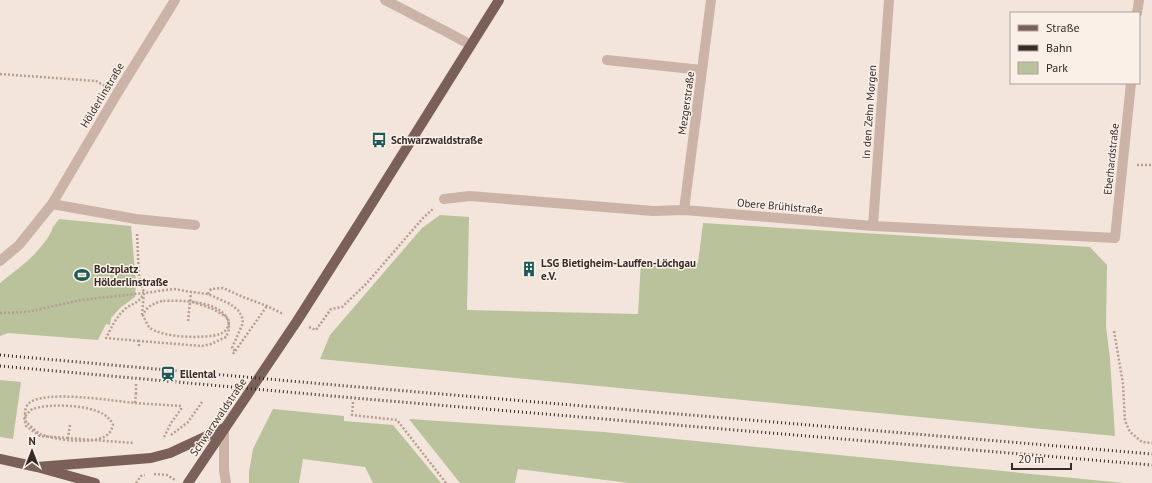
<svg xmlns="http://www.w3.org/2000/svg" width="1152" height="483" font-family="'PT Sans',sans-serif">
<rect width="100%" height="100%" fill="#f3e5db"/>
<path fill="#b9c29b" d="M440 215 469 217 467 310 638 314 641 261 698 263 703 223 1090 247 1107 265 1106 326 1110 359 1115 436 320 359 330 335 422 228Z
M59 219 131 226 136 283 135 297 120 308 111 318 110 325 106 324 98 340 8 333 0 336V283C8 276 17 270 25 263 33 257 52 236 53 226H54Z
M0 380 21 382 13 439 0 437Z
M273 409 344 416V421L393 425 441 483H373L365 467 303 459 299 483H249V472L253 449Z
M409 419 604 432 1124 483H629L518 469 515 483H460Z"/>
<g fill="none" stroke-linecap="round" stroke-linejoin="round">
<path stroke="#b79e91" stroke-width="2.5" stroke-dasharray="2 2" stroke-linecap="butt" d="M0 74 96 81 105 86
M1137 165H1152
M137 234 139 276 144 293 142 315
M208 294 211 289 223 288 243 297 267 306 283 314
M162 301C153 304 146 306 143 316 145 319 147 324 149 327 161 338 205 339 220 334 225 332 227 329 229 325L228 318 213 309 190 301
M0 313 27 312 81 300 144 293 174 289 191 292 208 294 230 304 238 310 242 317 243 323 232 348 235 351
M188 321 191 292
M309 327 316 330 331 309 342 307 366 284 423 218 433 209
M1114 331 1123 384 1125 421 1130 432 1142 442 1152 443
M139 341 106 338C111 328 116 318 123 311 131 303 137 305 143 295
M233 354 267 306
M136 394V383
M353 402 352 415 397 420 446 483
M135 403 181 406V409L171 423 163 439
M70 425 68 438 133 443
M171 435 188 422 202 402
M154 474 167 475 175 480
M136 483 141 476 145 475"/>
<path stroke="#cbb4a7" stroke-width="10" d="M385 0 445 31 471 45
M1137 13 1139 0
M607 60 702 70
M444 199 470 196 653 211 684 210 873 226 1115 238 1131 83
M52 204 136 219 195 225
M684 210 711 0
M873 226 889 0
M0 261 19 245 52 204 118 92 175 0
M224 428V470L226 483"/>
<path stroke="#7a6058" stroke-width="10" d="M0 459 37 467 95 483
M37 467 151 458 170 453 224 428
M188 483 297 321 362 219 499 0"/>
<path stroke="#372b28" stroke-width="3" stroke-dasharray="1 3" stroke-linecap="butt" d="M0 355 335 385 1152 454
M0 366 354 398 1152 465"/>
<path stroke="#b79e91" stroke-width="2.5" stroke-dasharray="2 2" stroke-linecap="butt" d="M139 346V341L202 346 211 344 226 337C227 335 229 331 229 328 230 300 181 300 162 301
M68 438 40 436 26 426 24 417C27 414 30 410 33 409 49 403 89 405 103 414 108 417 111 420 113 425 112 428 111 431 109 433 99 446 54 440 40 434 35 431 30 425 26 422 25 416 24 409 28 404 42 389 114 401 135 403L136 394"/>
</g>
<defs>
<symbol id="bus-bare" viewBox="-9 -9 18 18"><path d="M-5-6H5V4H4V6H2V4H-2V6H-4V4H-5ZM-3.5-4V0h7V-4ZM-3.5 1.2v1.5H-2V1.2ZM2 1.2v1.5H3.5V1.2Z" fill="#1c5a58" stroke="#faf0e8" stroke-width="2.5" paint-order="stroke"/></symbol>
<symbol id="building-bare" viewBox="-9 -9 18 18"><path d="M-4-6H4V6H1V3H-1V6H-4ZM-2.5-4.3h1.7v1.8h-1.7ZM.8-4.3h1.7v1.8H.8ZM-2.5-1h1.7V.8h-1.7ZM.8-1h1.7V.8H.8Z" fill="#1c5a58" stroke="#faf0e8" stroke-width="2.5" paint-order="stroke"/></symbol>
<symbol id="stadium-bare" viewBox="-9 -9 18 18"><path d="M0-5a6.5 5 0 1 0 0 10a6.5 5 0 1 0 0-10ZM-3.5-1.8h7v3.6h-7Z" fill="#1c5a58" stroke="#faf0e8" stroke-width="2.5" paint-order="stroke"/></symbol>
<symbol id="station-bare" viewBox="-9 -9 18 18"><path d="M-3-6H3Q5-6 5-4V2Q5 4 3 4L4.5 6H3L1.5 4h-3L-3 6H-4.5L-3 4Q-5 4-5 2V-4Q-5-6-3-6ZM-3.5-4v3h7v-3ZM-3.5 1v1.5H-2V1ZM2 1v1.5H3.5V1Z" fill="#1c5a58" stroke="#faf0e8" stroke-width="2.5" paint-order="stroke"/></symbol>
</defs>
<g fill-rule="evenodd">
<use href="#bus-bare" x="368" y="129" width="22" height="22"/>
<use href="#building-bare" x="518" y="258" width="22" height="22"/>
<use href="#stadium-bare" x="71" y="264" width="22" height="22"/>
<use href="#station-bare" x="157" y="363" width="22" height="22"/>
</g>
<g text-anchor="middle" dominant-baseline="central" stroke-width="3" stroke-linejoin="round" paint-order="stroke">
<g font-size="11" fill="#372b28" stroke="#faf0e8">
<text transform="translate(102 95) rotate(-59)">Hölderlinstraße</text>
<text transform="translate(686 103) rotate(-82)">Mezgerstraße</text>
<text transform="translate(869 112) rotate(-86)">In den Zehn Morgen</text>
<text transform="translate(1111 159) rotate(-84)">Eberhardstraße</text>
<text transform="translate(780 206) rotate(5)">Obere Brühlstraße</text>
<text transform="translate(218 417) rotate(-56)">Schwarzwaldstraße</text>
</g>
<g font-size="11" font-weight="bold" fill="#372b28" stroke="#faf0e8" text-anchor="start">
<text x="391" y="140">Schwarzwaldstraße</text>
<text x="541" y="263">LSG Bietigheim-Lauffen-Löchgau<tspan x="541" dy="13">e.V.</tspan></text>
<text x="94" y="269">Bolzplatz<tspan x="94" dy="13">Hölderlinstraße</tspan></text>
<text x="180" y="374">Ellental</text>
</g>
</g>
<rect x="1010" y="12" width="130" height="72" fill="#faf0e8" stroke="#aca19b"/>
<rect x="1018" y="25" width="20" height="6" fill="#7a6058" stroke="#aca19b"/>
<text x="1046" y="32" font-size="12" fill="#372b28">Straße</text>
<rect x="1018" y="45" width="20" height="6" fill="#372b28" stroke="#aca19b"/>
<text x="1046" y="52" font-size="12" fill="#372b28">Bahn</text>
<rect x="1018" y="62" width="20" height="12" fill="#b9c29b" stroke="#aca19b"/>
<text x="1046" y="72" font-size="12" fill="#372b28">Park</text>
<g transform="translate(32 451)" stroke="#faf0e8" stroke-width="3" paint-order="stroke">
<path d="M0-3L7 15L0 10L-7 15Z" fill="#372b28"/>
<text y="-6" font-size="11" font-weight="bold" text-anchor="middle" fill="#372b28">N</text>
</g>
<path d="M1012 463v6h59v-6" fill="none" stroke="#372b28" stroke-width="2"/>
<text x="1018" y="463" font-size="12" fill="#372b28" stroke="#faf0e8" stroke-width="3" paint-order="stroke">20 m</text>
</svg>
